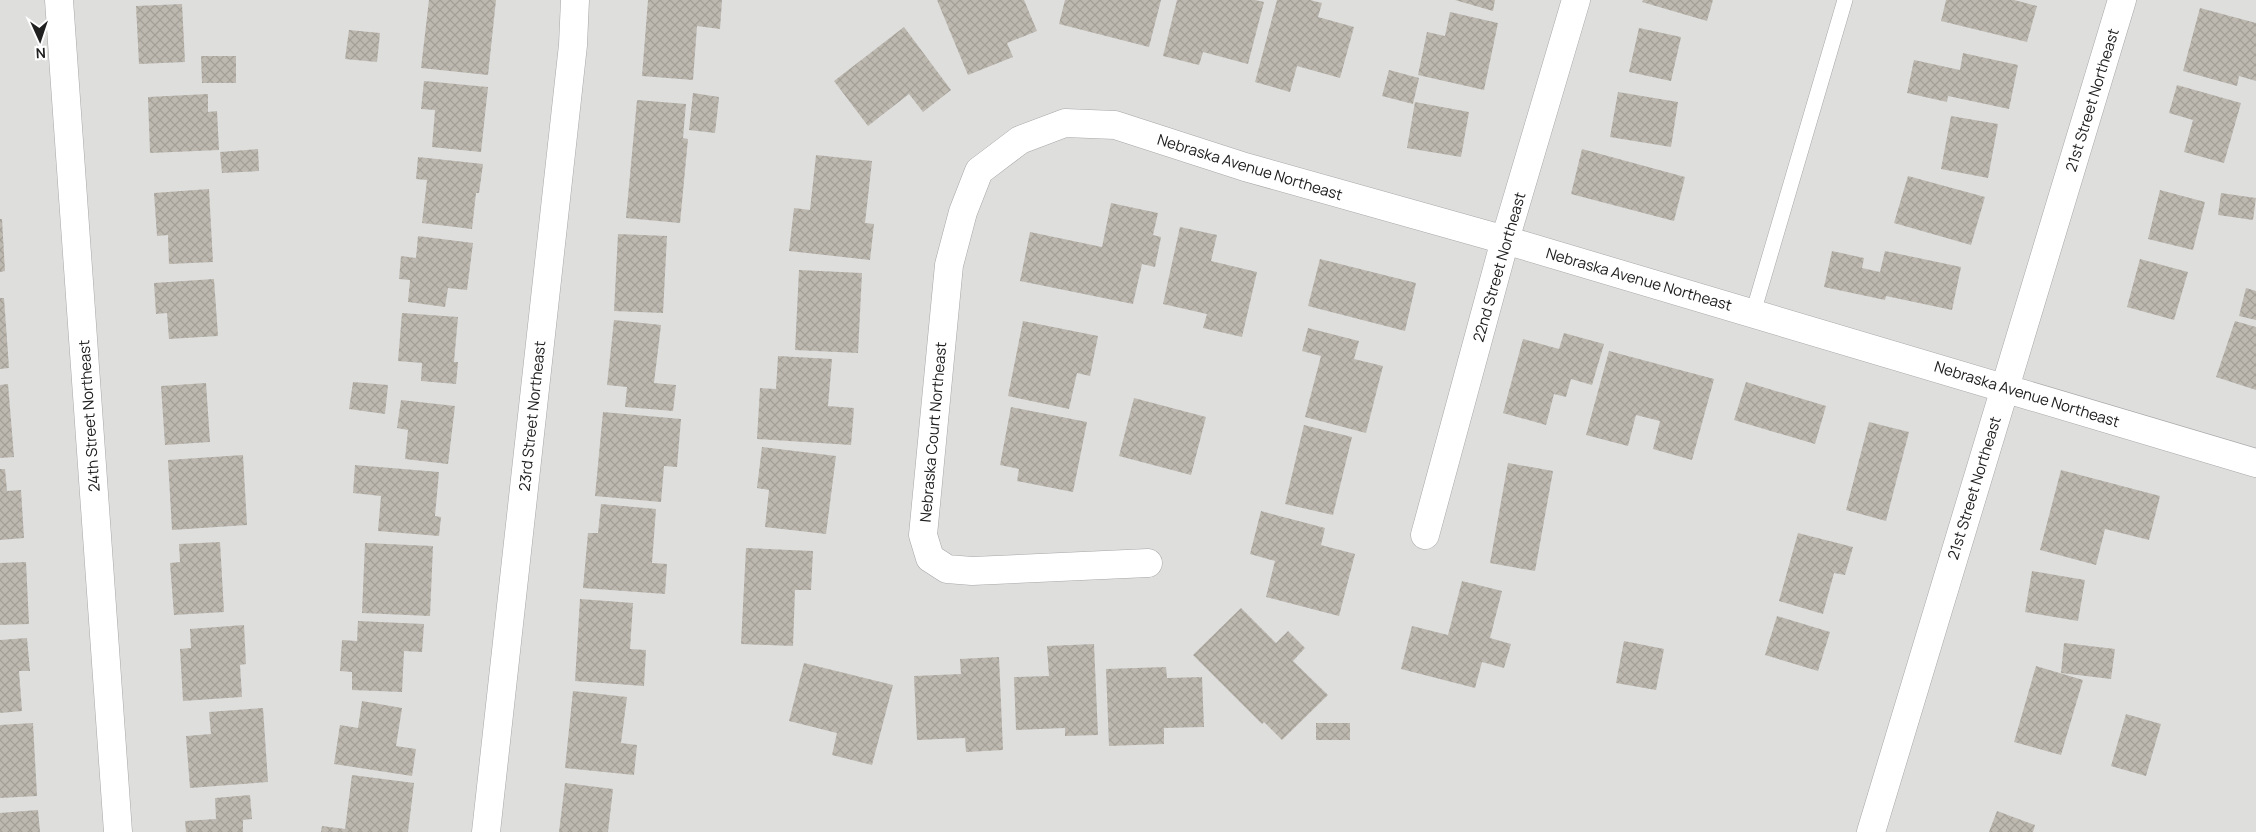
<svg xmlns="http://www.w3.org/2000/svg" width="2256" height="832" font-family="Manrope,sans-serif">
<defs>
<pattern id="building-cross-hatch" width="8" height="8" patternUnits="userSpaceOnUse" patternTransform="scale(1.25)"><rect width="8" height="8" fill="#beb9b0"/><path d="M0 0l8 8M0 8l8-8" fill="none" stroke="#a39f97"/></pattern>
</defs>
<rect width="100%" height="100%" fill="#f1f0e7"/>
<path fill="#dededd" d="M0 0H2256V832H0Z"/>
<path fill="url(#building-cross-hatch)" d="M429 0H496L488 75 421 68Z
M648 0H722L720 29 697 26 693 80 642 76Z
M937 0H1024L1037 31 1007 43 1013 57 968 75Z
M1065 0H1161L1149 47 1059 24Z
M1177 0H1255L1264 2 1248 64 1203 52 1199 65 1163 56Z
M1277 0H1310L1322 3 1318 17 1354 27 1340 78 1297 66 1290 92 1255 82Z
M1455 0H1495L1493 11Z
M1643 0H1713L1707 21 1642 2Z
M1946 0H2014L2037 6 2027 42 1941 21Z
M182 4 185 62 139 64 136 6Z
M2200 8 2256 23V81L2239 76 2237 86 2183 71Z
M1450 12 1498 23 1484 90 1418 75 1427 32 1445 36Z
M904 27 951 90 923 112 909 94 868 126 834 81Z
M1639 28 1681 37 1671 81 1629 72Z
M349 30 380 33 377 62 345 59Z
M1963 53 2018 65 2009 109 1948 96 1947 102 1907 93 1914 60 1960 70Z
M201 56H236V83H202Z
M1389 70 1419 78 1413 104 1382 96Z
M424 81 488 87 481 152 432 147 435 110 421 109Z
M2177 85 2241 103 2224 163 2184 152 2193 120 2169 113Z
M1618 92 1678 102 1671 147 1610 137Z
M693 93 719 97 715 133 689 130Z
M208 94V112L217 111 219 150 150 153 148 97Z
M637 100 686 104 683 138 688 139 680 223 626 218Z
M1415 102 1469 112 1461 157 1407 148Z
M1951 116 1998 124 1988 178 1941 169Z
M258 149 259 171 222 173 220 152Z
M1582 149 1685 177 1674 221 1571 194Z
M816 155 872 161 865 223 874 224 870 260 789 251 794 208 810 210Z
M418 157 483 164 479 193H476L472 229 422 223 427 180 416 179Z
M1908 176 1985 197 1971 245 1894 223Z
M209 189 213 262 169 264 168 235 157 236 154 193Z
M2160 190 2205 202 2193 250 2148 239Z
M2221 193 2256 198 2253 220 2218 215Z
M1111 203 1158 213 1153 235 1161 237 1155 267 1142 264 1133 304 1020 281 1030 232 1102 247Z
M0 219H2L5 271 0 272Z
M1180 227 1217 235 1211 261 1257 272 1242 337 1203 328 1207 314 1163 304Z
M618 234 667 236 663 313 614 311Z
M418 236 473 243 467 290 448 288 445 307 408 302 410 280 399 279 401 256 416 258Z
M1832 251 1864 258 1862 268 1880 272 1885 251 1961 267 1952 310 1886 296 1885 300 1824 287Z
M1320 259 1416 283 1405 331 1308 306Z
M2140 259 2188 272 2174 320 2127 307Z
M799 270 862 273 858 353 795 350Z
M214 279 218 336 169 339 167 313 156 314 154 283Z
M2246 288 2256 291V320L2239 316Z
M0 298H4L9 368 0 369Z
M402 313 458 317 454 362H458L456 384 421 381 422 363 398 361Z
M614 320 661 325 654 383 676 385 673 411 625 407 627 387 607 385Z
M1023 321 1098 336 1090 376 1077 373 1069 409 1008 396Z
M2235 321 2256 327V390L2216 377Z
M1308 328 1359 341 1354 359 1383 366 1366 433 1305 417 1321 356 1302 351Z
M1564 333 1604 344 1592 385 1571 379 1566 397 1554 394 1546 425 1503 413 1523 339 1559 349Z
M1609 351 1714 379 1692 460 1653 449 1660 421 1636 415 1628 446 1586 435Z
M778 356 832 359 828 406 854 408 851 445 757 439 760 388 776 389Z
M353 382 388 385 385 414 349 409Z
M1746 382 1826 406 1815 444 1734 420Z
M206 383 210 442 165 445 161 386Z
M8 384 14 457 0 458V385Z
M1134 398 1206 417 1191 475 1119 456Z
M401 400 455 406 448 464 405 459 408 430 397 428Z
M1011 407 1087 422 1073 492 1017 481 1019 469 1000 465Z
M603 412 681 419 677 467 664 466 661 502 595 496Z
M1869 422 1909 432 1886 521 1846 510Z
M1304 425 1352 437 1333 515 1285 504Z
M762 447 836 456 826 534 765 527 769 490 757 488Z
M243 455 247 525 172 530 168 460Z
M1508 463 1553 471 1535 571 1490 563Z
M355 465 439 472 435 516 441 517 439 536 378 531 381 496 353 493Z
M0 469H5L7 491 21 490 24 538 0 540Z
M2061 470 2160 496 2149 540 2105 529 2096 565 2040 550Z
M601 504 656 509 652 563 667 564 665 594 583 588 588 533H598Z
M1261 511 1325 528 1321 545 1355 554 1339 616 1266 597 1275 561 1250 554Z
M1798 533 1853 547 1845 575 1834 573 1823 614 1779 601Z
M220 542 224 612 174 615 170 563 180 562 179 544Z
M365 543 433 546 430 616 362 613Z
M746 548 813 551 811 590H795L793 646 741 644Z
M26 562 29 624 0 625V563Z
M2032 571 2085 580 2078 621 2025 612Z
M1462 581 1502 591 1490 638 1511 644 1504 668 1482 662 1475 688 1401 669 1412 626 1448 635Z
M580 599 633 603 630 649 646 650 644 686 575 681Z
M1241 608 1276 643 1288 631 1305 648 1293 661 1328 695 1282 740 1264 722 1262 724 1193 655Z
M1777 616 1830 632 1818 671 1765 655Z
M358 621 424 624 422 652 404 651 402 692 352 690V672L340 671 342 640 357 641Z
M244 625 246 664 240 665 242 697 183 701 180 649 191 648 190 629Z
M27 638 30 671H19L22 711 0 713V640Z
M1624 641 1664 649 1656 690 1616 683Z
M2064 643 2115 649 2111 679 2061 673Z
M1094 644 1098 735 1065 736V728L1016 730 1014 677 1049 676 1047 646Z
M999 657 1003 750 966 752 965 738 917 740 914 676 961 674 960 659Z
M804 663 893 685 872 765 832 755 837 733 789 721Z
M2036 666 2083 680 2061 755 2014 742Z
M1166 667 1167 678 1202 677 1204 727 1164 728V744L1109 746 1106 669Z
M573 691 627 697 621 743 637 745 634 775 565 768Z
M362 701 402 708 396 746 416 749 412 776 334 764 340 725 358 728Z
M263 708 268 782 190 788 186 736 211 734 209 712Z
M2126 714 2161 724 2146 776 2111 766Z
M33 723 37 796 0 798V725Z
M1316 723H1350V740H1316Z
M352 775 414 783 408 832H321L322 826 345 829Z
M565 783 613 789 608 832H559Z
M250 795 252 819 243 820V832H186L185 821 216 819 215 798Z
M38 810 40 832H0V813Z
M1997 811 2035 825 2033 832H1989Z"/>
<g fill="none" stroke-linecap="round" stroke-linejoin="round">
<defs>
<path id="service" d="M1753 313 1845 0"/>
<path id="minor" d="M59 0 118 832
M1425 535 1505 240 1576 0
M1148 563 972 571 947 569 930 558 923 535 949 265 963 212 979 171 1020 140 1065 123 1115 125 1245 167 1505 240 2256 463
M486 832 573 45 575 0
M1871 832 2122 0"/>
</defs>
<use href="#service" stroke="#a7a7a7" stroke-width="16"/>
<use href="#minor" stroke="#a7a7a7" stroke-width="29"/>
<use href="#service" stroke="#fff" stroke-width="15"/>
<use href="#minor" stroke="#fff" stroke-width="28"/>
</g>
<g text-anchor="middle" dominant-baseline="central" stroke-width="4.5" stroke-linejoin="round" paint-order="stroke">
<g font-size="15" fill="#202020" stroke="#fff">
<text transform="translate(2092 100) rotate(-73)">21st Street Northeast</text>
<text transform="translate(1250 167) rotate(17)">Nebraska Avenue Northeast</text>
<text transform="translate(1499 267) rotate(-74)">22nd Street Northeast</text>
<text transform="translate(1639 279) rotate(16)">Nebraska Avenue Northeast</text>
<text transform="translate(2027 394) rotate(17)">Nebraska Avenue Northeast</text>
<text transform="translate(89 416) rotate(-94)">24th Street Northeast</text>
<text transform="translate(532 416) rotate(-84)">23rd Street Northeast</text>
<text transform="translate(933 432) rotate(-85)">Nebraska Court Northeast</text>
<text transform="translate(1974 488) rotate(-73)">21st Street Northeast</text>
</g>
</g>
<g transform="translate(40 40) rotate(177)" stroke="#ffffff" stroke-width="4" paint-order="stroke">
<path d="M0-4L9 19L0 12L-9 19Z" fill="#202020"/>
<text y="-8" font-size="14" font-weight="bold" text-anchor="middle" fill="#202020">N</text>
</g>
</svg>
